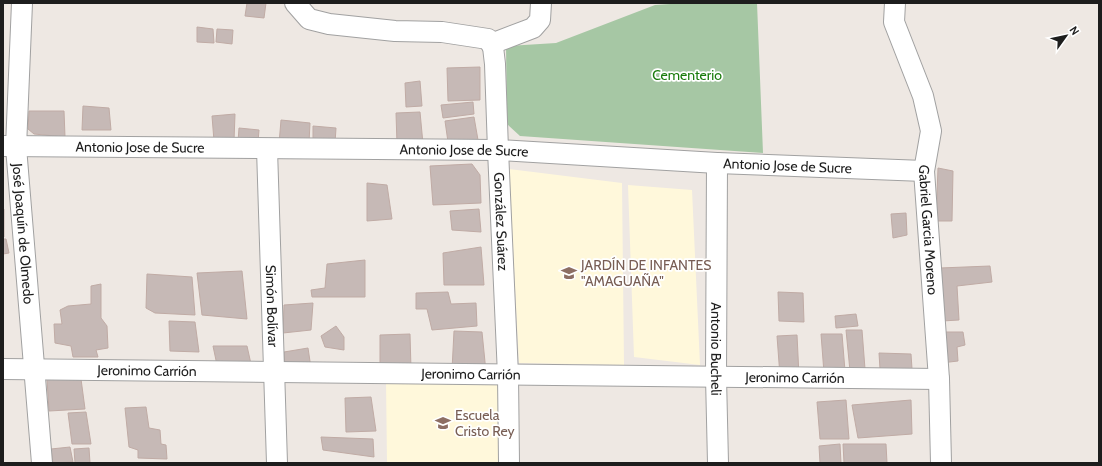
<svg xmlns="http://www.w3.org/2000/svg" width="1102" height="466" font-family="Cabin,sans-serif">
<rect width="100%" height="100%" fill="#eee8e3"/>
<path fill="#fff8db" d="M509 169 622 183 624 365 519 363Z
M628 185 692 190 700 365 634 357Z
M386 381 498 382 500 463H387Z"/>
<path fill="#a6c7a4" d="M685 3H757L763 153 520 136 507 124 506 46 556 43 655 5Z"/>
<path fill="#c6b9b6" stroke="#c0aba5" d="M247 3H266L264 18 245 16Z
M197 27 213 29 214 43 197 42Z
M217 29 233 30 232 44 216 42Z
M480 67V100L448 101 447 68Z
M420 81 422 106 406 107 405 83Z
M473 102 474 114 443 118 441 105Z
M83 106 109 108 111 130H82Z
M29 111H64L65 137 34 134 28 129Z
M420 112 423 144H397L396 113Z
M235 114 234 141H214L212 116Z
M474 117 478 140 448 142 445 121Z
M281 120 310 123 309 143 279 144Z
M313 126 336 128 335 143 313 144Z
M239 128 259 130 258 142H238Z
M472 164 480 175 481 203 433 205 430 166Z
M938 168 953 171 952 221H936Z
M367 183 387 185 392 219 367 221Z
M3 209H4V237H3Z
M479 209 481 232 452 230 450 211Z
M906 213 907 235 893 238 891 214Z
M3 239H6L9 253 3 254Z
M481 247 484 285H444L443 253Z
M365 260V297H312L311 290 325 288 327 264Z
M990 266 992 282 957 286 959 320 942 321 940 268Z
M242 271 247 319 202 315 197 273Z
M147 274 192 277 195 315 155 313 146 308Z
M101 284V318L107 326 108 348 96 350 98 357H73L71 346 55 343 54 324H62L60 310 68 306 91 304V286Z
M448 292 451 304 476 303 477 326 432 330 427 309H416V293Z
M778 292 803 293 804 322 779 321Z
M313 303 311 330 283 333 284 305Z
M856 314 858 326 836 328 835 316Z
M169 321 195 322 199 352 170 351Z
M336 326 344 337V350L325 347 321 336Z
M846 330H862L865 369 850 371Z
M454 331 482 332 486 372 452 370Z
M942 332H963L965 345 957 347 958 361 941 363Z
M410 334 411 369H380V335Z
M821 334H842L845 371 824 373Z
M797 335 799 376H780L777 336Z
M213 346H247L251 364 217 365Z
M308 348 311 368 285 367 284 352Z
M879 353 911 354 912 369H880Z
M47 379H81L85 409 49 411Z
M371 397 376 431 346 432 345 398Z
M846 400 849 439H820L817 402Z
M911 400 912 434 858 438 852 405Z
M146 407 149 428 160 430 161 444 166 445 167 459 138 458V450L129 447 125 408Z
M86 412 91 444H72L68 413Z
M321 437 373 439 374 457 323 450Z
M840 444 841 463H820L819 446Z
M843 444H886L887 463H844Z
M70 447 73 462 53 463 51 449Z
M89 448 90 463H75L74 449Z"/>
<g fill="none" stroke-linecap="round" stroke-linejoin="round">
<defs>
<g id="minor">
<path id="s1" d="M22 3 16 147 42 463"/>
<path id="s2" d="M295 3 309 19 329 24 395 31 442 32 488 39 493 47 495 64 498 150 508 375 509 463"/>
<path id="s3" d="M895 3 894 22 923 96 931 131 924 171 939 379 941 463"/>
<path d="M491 44 533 28 540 20 541 3"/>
<path id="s4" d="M3 146 498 150 717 163 924 171"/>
<path id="s5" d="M267 149 277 463"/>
<path id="s6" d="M717 163 716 377 718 463"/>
<path id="s7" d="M3 369 939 379"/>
</g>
</defs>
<use href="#minor" stroke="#a1a1a1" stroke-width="22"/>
<use href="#minor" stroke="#fff" stroke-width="20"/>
</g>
<defs>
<symbol id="school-bare" viewBox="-9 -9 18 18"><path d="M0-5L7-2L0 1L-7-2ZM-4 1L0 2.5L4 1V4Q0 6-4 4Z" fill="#8d6e63" stroke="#fff" stroke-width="2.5" paint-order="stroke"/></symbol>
</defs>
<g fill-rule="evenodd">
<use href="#school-bare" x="558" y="262" width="22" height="22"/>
<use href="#school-bare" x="432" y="412" width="22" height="22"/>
</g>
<g text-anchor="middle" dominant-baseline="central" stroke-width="3.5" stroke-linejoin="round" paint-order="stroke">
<g font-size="14" fill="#197b0b" stroke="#fff">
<text x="687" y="75">Cementerio</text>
</g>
<g font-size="14" fill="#1d1d1d" stroke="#fff">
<text stroke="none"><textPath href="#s4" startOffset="137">Antonio Jose de Sucre</textPath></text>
<text stroke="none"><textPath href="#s4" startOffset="461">Antonio Jose de Sucre</textPath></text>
<text stroke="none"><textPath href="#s4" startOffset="785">Antonio Jose de Sucre</textPath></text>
<text stroke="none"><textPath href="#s2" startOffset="386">González Suárez</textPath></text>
<text stroke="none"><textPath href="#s3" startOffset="234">Gabriel Garcia Moreno</textPath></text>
<text stroke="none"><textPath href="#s1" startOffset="231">José Joaquín de Olmedo</textPath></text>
<text stroke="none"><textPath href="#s5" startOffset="157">Simón Bolívar</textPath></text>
<text stroke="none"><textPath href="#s6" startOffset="186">Antonio Bucheli</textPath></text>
<text stroke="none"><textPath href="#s7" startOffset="144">Jeronimo Carrión</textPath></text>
<text stroke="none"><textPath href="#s7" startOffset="468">Jeronimo Carrión</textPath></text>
<text stroke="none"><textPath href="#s7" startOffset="792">Jeronimo Carrión</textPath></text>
</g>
<g font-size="14" fill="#785e54" stroke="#fff" text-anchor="start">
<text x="581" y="265">JARDÍN DE INFANTES<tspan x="581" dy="16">"AMAGUAÑA"</tspan></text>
<text x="455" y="415">Escuela<tspan x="455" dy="16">Cristo Rey</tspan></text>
</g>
</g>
<rect width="1102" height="466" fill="none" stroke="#1d1d1d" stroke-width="8"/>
<g transform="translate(1066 36) rotate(57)" stroke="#ffffff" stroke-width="3" paint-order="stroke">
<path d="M0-3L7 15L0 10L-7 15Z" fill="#1d1d1d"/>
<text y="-6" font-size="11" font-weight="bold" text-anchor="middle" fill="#1d1d1d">N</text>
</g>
</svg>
